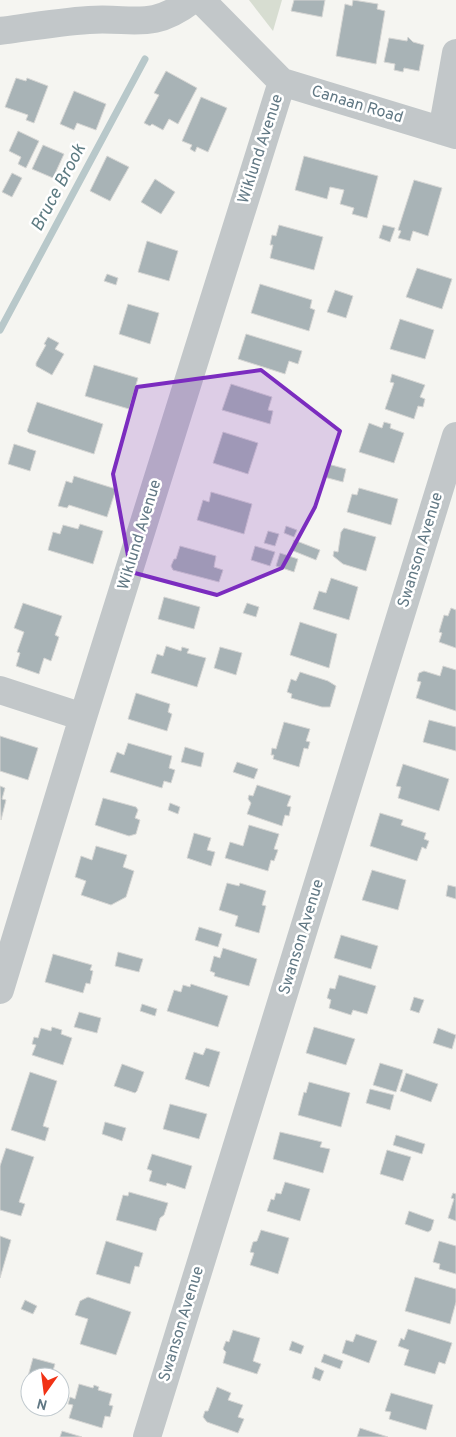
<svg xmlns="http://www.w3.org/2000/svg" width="456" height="1437" font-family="Overpass,sans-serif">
<rect width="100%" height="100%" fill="#f5f5f1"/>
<path fill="#d7ddd1" d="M249 0H282L273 31Z"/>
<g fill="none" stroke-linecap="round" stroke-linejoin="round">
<path stroke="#b8c8ca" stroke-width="7" d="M0 330 145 59"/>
</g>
<path fill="#a8b3b6" stroke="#d6d6d4" d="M294 0H325L322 17 291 11Z
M353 0 378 4 377 9 385 11 376 64 336 56 345 4 352 6Z
M408 37 413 42 424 45 419 71 404 68 403 72 394 70 395 64 384 62 389 38 407 41Z
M166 71 197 88 178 124 169 119 163 130 152 124 150 126 144 123 159 95 154 93Z
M16 78 26 81 27 78 48 86 34 123 26 120 28 115 5 107Z
M74 91 106 104 96 130 77 123 74 130 60 124Z
M201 97 227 108 208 152 197 147 195 152 190 149 192 145 182 141Z
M18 131 39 141 26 168 18 164 21 157 9 151Z
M43 145 64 154 53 178 32 169Z
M107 156 129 167 110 201 90 191Z
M304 156 378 176 367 218 352 214 354 208 340 204 344 190 330 187 327 199 295 190Z
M12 173 22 178 12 197 2 192Z
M155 179 175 192 161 214 141 202Z
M414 180 442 188 428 236 413 231 410 241 398 238 401 231 398 230Z
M279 225 323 237 314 270 270 258 273 245H270L272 235 276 236Z
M383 225 395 228 390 242 379 238Z
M147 241 178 251 169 281 138 272Z
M417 268 452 279 442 309 406 297Z
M107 274 118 278 116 285 104 281Z
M260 284 312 300 310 308 315 310 309 331 251 313Z
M335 290 353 296 346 318 327 312Z
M128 304 159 313 150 344 119 334Z
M400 319 434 330 425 359 390 349Z
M246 334 302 351 298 364 289 361 285 374 238 359Z
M48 337 59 343 55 349 64 354 52 375 36 366V363L46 345 44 344Z
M94 365 138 378 129 409 85 396Z
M392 374 425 385 420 397 425 399 423 407 418 406 414 419 385 409 394 383 390 382Z
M231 384 272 397 268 410 273 411 270 424 222 410Z
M37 402 103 424 94 454 29 433 27 431Z
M384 422 391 424 390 428 404 433 394 463 359 452 369 423 382 428Z
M223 432 258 443 248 474 213 463Z
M14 444 36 451 30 471 8 464Z
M328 464 346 469 343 482 324 477Z
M74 476 116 489 107 517 69 505 67 508 58 506 66 481 72 483Z
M359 488 398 499 391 525 347 512 352 494 357 495Z
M211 492 252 504 244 534 197 520 203 500 209 502Z
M80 524 103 531 93 564 48 550 53 532 60 534 63 525 78 529Z
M286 526 297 530 294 537 284 533Z
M344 528 376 537 366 571 343 564 333 556 334 551 338 552 341 532Z
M268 531 279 534 275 546 264 543Z
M294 540 320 550 316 560 291 550Z
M180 546 216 556 214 567 223 570 219 582 173 570 171 566 174 559H176Z
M255 546 275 552 270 566 251 560Z
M280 553 298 559 294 572 276 566Z
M331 578 358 587 349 620 313 609 319 591 326 593Z
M164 597 200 607 194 629 158 619Z
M23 603 62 616 55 635 59 637 51 661 44 658 39 674 16 666 20 653 17 652 24 632 14 628Z
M247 603 259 607 256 617 243 613Z
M451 608 456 610V648L439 642 442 633 439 632 444 615 448 616Z
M300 622 337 634 329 668 290 655Z
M166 646 181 651 182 647 189 649 187 653 206 658 197 687 151 673 157 654 163 656Z
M220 647 242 653 236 675 214 668Z
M443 666 456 670V711L416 698 421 682 417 681 419 673 424 671 440 676Z
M300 672 328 681 336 686 330 707H322L291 698 292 694 287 692 291 679 296 681Z
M136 693 170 704 168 712 172 714 167 731 128 719Z
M429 720 456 727V751L423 742Z
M284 722 310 729 306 741 310 742 308 749 304 748 299 767 273 759 274 755H271L272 748 276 749Z
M0 736 38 748 28 780 0 771Z
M128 743 172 756 169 768 175 770 171 783 164 781 162 788 110 772 117 752 124 755Z
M185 747 204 753 201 767 181 762Z
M237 762 258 769 254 779 233 772Z
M403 764 449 779 439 811 398 798 401 787 396 786Z
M257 785 291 796 287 806 291 807 289 816 285 815 282 826 247 814 251 803 248 799 249 795 253 796Z
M0 786 5 788 2 799 6 800 1 820Z
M103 798 136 807 138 810 135 818 140 820 136 834 129 836 95 825Z
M170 803 180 807 178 814 168 810Z
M380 813 403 820 401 825 426 833 424 839 429 841 426 849 422 847 417 861 370 846Z
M249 825 279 834 274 849 278 850 274 861 271 860 268 871 225 858 230 842 243 846Z
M194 833 211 838 207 850 215 852 211 866 187 858Z
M96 846 127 855 123 867 134 871 126 897 111 905 81 895 86 881 75 877 81 856 92 860Z
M372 870 406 880 398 910 362 900Z
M227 883 239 886 240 883 266 891 262 905 266 906 259 933 235 926 238 916 219 910Z
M448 885 456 887V899L446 896Z
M199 927 222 934 218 947 195 940Z
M341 935 378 946 371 969 334 958Z
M223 948 257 959 249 986 214 976 215 973 210 971 214 956 220 958Z
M118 952 143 959 139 972 115 966Z
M53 954 92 965 90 970 93 971 90 984 86 983 83 993 45 982Z
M339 975 376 986 367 1014 353 1010 351 1015 329 1008 331 1000 327 998 330 988 335 989Z
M191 984 228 996 218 1027 167 1011 174 990 181 992 183 985 190 987Z
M414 997 424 1000 419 1013 410 1010Z
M142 1004 157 1009 155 1016 140 1011Z
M79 1012 101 1018 97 1033 74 1027Z
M52 1027 62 1030 61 1034 72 1038 63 1065 32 1055 36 1045 32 1044 34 1037 38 1038 41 1028 51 1031Z
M314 1027 355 1039 346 1065 306 1053Z
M438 1028 456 1035 452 1049 433 1043Z
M206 1048 220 1052 209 1087 185 1079 194 1052 203 1055Z
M380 1063 403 1070 396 1092 373 1085Z
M122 1064 144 1072 137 1091 135 1093 114 1086Z
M30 1072 57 1081 43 1126 49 1128 45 1141 11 1130Z
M406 1073 438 1084 431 1102 400 1091Z
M309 1082 350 1093 341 1127 298 1115 304 1092 306 1093Z
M370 1089 394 1095 390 1110 366 1103Z
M170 1104 207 1114 199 1139 163 1129Z
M105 1122 126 1128 122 1141 102 1134Z
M280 1132 322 1142 320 1147 330 1149 323 1173 273 1159Z
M396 1135 425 1144 422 1154 393 1145Z
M6 1148 34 1157 19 1202 25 1204 21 1216 0 1210V1166Z
M387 1150 411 1157 403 1181 380 1174Z
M152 1154 192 1166 185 1189 167 1183 166 1186 149 1181 152 1171 147 1169Z
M285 1182 310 1189 300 1221 267 1211 271 1199 274 1200 276 1193 281 1194Z
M129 1192 168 1203 164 1215 160 1218 156 1231 116 1220 123 1195 128 1196Z
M453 1193 456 1194V1221L448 1218 454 1199 451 1198Z
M409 1211 434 1220 431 1230 428 1232 405 1224Z
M261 1230 289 1238 278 1274 250 1265 254 1253 250 1252 253 1242 257 1241Z
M0 1236 11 1240 0 1278Z
M106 1241 143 1253 139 1267 135 1266 130 1284 96 1274Z
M439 1241 456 1246V1274L439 1269 440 1264 433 1262Z
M415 1277 456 1289V1302L450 1324 405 1311Z
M88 1297 131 1312 116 1355 80 1344 88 1319 75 1315 80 1301Z
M25 1300 37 1306 33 1314 21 1309Z
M408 1329 452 1343 445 1364 439 1362 435 1374 404 1365 409 1350 398 1346 401 1338 404 1340Z
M233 1330 260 1338 253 1361 261 1364 257 1374 223 1363 226 1352 223 1349 226 1341 229 1342Z
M356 1334 377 1341 369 1363 342 1353 346 1340 353 1342Z
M292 1341 304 1346 301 1354 289 1350Z
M324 1354 343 1361 340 1369 321 1362Z
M33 1358 55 1364 51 1377H30V1381L27 1380Z
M315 1367 324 1371 320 1381 312 1378Z
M79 1384 93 1388 94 1385 99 1387 98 1390 112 1394 109 1405 113 1406 110 1417 105 1416 102 1428 69 1418 73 1405 68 1404 70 1397 75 1399Z
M217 1387 231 1393 228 1400 243 1405 238 1417 244 1419 238 1433 207 1422 203 1417 205 1411H208Z
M391 1393 433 1405 426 1430 389 1419 391 1412 385 1411Z
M360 1428 388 1437H357Z
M62 1431 82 1437H60Z"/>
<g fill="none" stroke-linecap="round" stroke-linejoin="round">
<path stroke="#c2c7c9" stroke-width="28" d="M201 0 282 82 456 135
M0 31C29 27 59 22 89 20 134 17 151 31 192 0
M442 131 456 53
M0 690 83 717
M0 990 83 717 282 82
M147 1437 456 436"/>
</g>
<path fill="#7b2cbf" fill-opacity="0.2" stroke="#7b2cbf" stroke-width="4" stroke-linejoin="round" d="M261 370 340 431 315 507 282 568 217 595 131 572 113 474 137 387Z"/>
<g text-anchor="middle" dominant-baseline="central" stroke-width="5" stroke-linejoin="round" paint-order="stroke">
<g font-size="16" fill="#617884" stroke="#fff">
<text transform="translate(357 105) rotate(17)">Canaan Road</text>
<text transform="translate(261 149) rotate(-72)">Wiklund Avenue</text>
<text transform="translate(140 535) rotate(-73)">Wiklund Avenue</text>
<text transform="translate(421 550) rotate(-73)">Swanson Avenue</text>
<text transform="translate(302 937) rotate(-73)">Swanson Avenue</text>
<text transform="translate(182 1324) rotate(-73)">Swanson Avenue</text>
</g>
<g font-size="18" font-style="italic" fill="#5d7b82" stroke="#fff">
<text transform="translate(59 188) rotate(-62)">Bruce Brook</text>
</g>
</g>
<g transform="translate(45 1392) rotate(194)"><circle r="24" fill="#ffffff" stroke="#c0c9ce"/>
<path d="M0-4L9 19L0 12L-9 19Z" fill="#f13215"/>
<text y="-8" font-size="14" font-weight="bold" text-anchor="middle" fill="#617884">N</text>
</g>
</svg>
